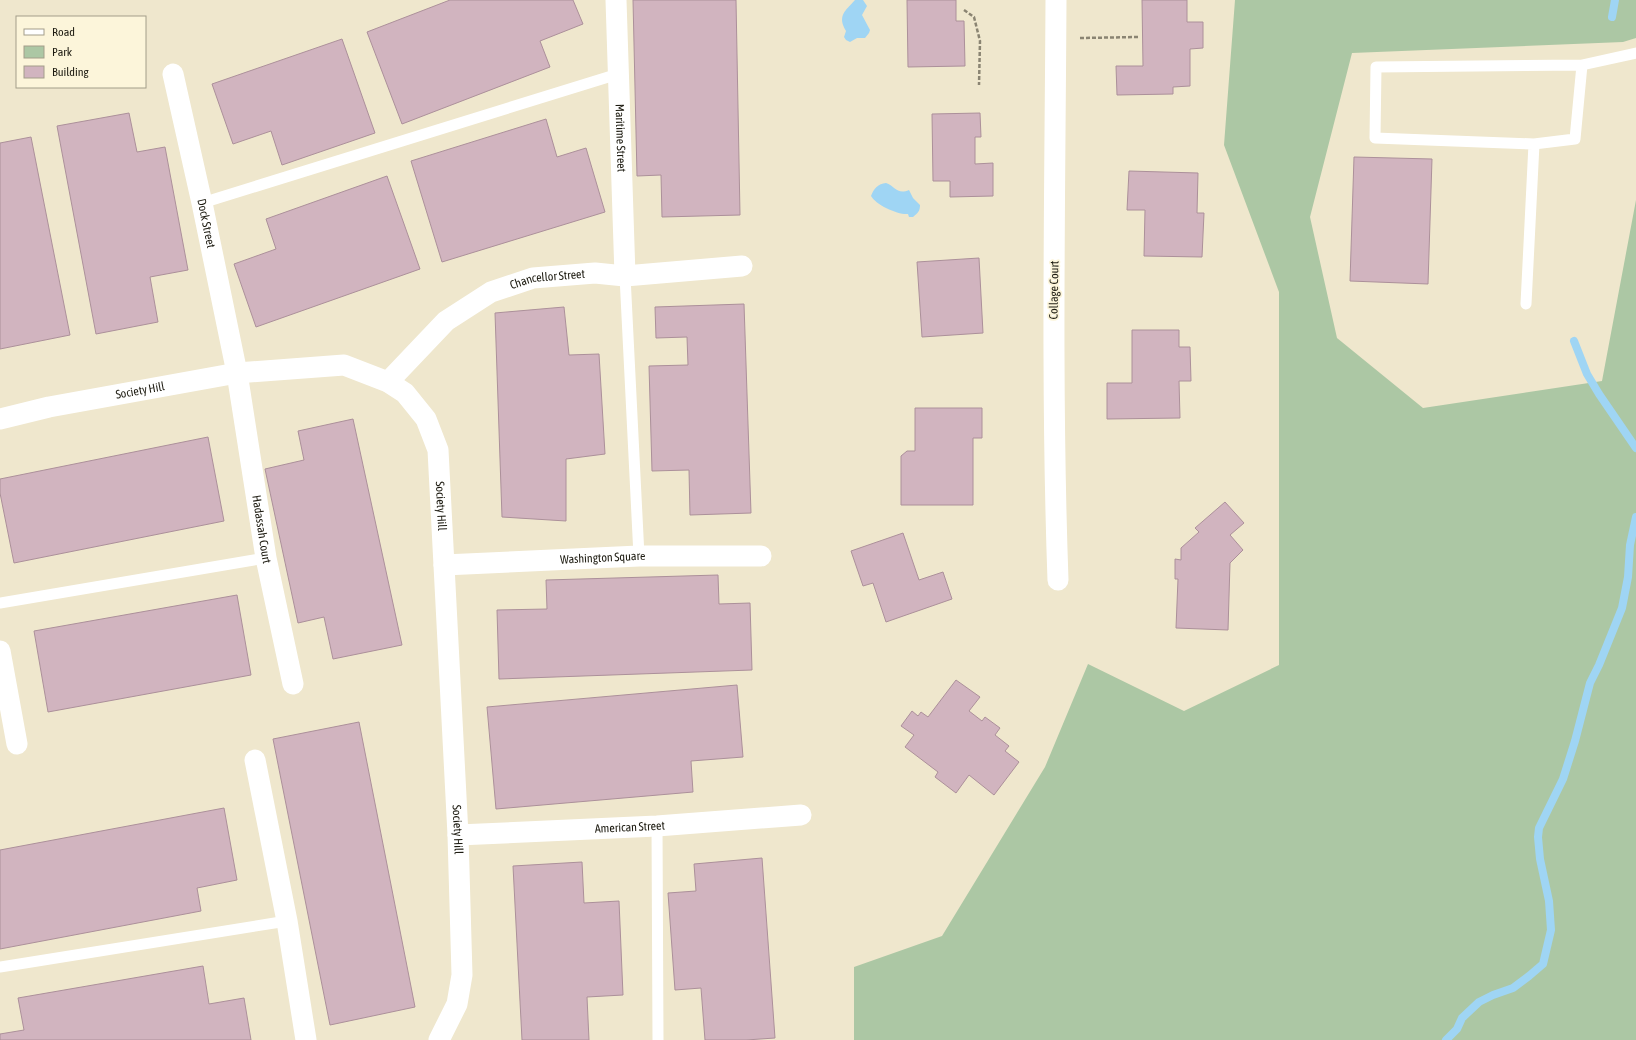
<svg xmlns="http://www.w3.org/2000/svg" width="1636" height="1040" font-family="'Asap Condensed',sans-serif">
<rect width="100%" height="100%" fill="#efe7cd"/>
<path fill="#acc7a4" d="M1235 0H1636V38L1623 42 1352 53 1310 217 1337 338 1423 408 1602 381 1636 200V1040H854V967L942 936 1045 767 1088 664 1184 711 1279 665V292L1224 145Z"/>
<path fill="#9fd5f4" d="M855 0H863L867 6 862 15 870 30 869 33 865 38H857L850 42 846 40 844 37 846 31C837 16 845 11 855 0Z
M886 183C895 186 897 195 909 190L913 198 920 205C920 211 918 213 913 217H909L908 214C898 215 876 205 871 196 874 188 878 184 886 183Z"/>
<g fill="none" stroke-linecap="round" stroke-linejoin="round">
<path stroke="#9fd5f4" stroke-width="8" d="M1612 17 1615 0
M1574 341 1587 374 1599 394 1636 448
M1446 1040 1457 1029 1462 1018 1479 1002 1493 995 1513 988 1529 976 1543 964 1551 930 1549 901 1540 859 1538 837 1539 828 1563 779 1575 741 1590 683 1599 665 1622 608 1628 577 1630 545 1636 517"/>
</g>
<path fill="#d1b4bf" stroke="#ac909a" d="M450 0H573L583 24 540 41 550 67 402 124 367 32Z
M633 0H736L740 215 662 217 661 175 637 176Z
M907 0H956V21H964L965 66 908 67Z
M1142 0H1187V22H1203V48L1190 49V86L1173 87V94L1117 95 1116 66H1143Z
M342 39 375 133 282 165 271 131 233 144 212 84Z
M129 113 137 152 165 147 188 270 150 277 158 322 96 334 57 126Z
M980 113 981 137H975V164L993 163V196L950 197V181H933L932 114Z
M546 119 557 157 586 148 605 212 442 262 411 161Z
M31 137 70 335 0 349V143Z
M1354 157 1432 159 1428 284 1350 281Z
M1129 171 1198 173 1197 213H1204L1202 257 1144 256 1145 210H1127Z
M387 176 420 269 256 327 234 264 276 249 266 219Z
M979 258 983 333 922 337 917 262Z
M744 304 751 513 690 515 689 470 652 471 649 366 688 365 687 337 656 338 655 307Z
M564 307 569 355 599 354 605 454 566 459V521L502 517 495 313Z
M1132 330H1179V347H1190L1191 381H1179L1180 418 1107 419V383H1132Z
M915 408H982V438H973V505H901V456L907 451H915Z
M353 419 402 645 333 659 324 617 298 623 265 469 304 460 298 431Z
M208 437 224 521 14 563 0 493V479Z
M1225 502 1244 523 1230 535 1243 550 1230 563 1228 630 1176 628 1178 579H1175V559L1181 560V548L1199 532 1195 528Z
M903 533 919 580 943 572 952 599 886 622 873 583 863 586 851 551Z
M718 575 719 604 750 603 752 670 499 679 497 610 547 609 546 580Z
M237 595 251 675 48 712 34 631Z
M956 680 980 697 969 711 982 721 985 717 1000 728 995 735 1009 746 1005 751 1019 762 994 795 969 775 956 793 935 777 938 772 905 747 914 735 901 726 912 711 918 716 921 712 928 717Z
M737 685 743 757 691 761 693 792 496 809 487 707Z
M359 722 415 1007 330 1025 273 739Z
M224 808 237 880 197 888 201 911 0 949V850Z
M762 858 775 1038 746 1040H705L701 988 675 990 668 893 696 891 694 864Z
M582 862 584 903 619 901 623 995 587 997 589 1040H522L513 866Z
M203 966 209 1004 244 998 251 1040H0V1034L24 1030 18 998Z"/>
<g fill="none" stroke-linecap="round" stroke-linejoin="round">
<path stroke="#8a8472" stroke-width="2.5" stroke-dasharray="4 2" stroke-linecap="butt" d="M964 10 974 17 980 41 979 85
M1080 38 1139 37"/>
<path stroke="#fff" stroke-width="11" d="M1534 144 1575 139 1582 65
M202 203 618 74
M625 276 639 556
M1526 304 1534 144 1375 138 1376 67 1582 65 1636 53
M0 603 266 558
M657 826 658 1040
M0 967 287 921"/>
<g stroke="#fff" stroke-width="21">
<path id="s1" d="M616 0 625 276"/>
<path d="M1056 0C1055 193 1051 387 1058 580"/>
<path id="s2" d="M173 74 202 203 237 373 266 558 293 684"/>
<path id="s3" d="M388 382 446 321 491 292 533 278 595 273 625 276 742 266"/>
<path id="s4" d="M0 419 49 407 237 373 344 365 388 382 405 393 426 419 438 450 458 835 462 975 457 1004 439 1040"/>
<path id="s5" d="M444 565 639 556H761"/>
<path d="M0 651 17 744"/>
<path d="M255 760 287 921 306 1040"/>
<path id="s6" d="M458 835 657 826 801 815"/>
</g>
</g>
<g text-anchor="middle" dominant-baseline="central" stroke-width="3.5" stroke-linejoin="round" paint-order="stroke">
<g font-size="12" fill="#1d1b11" stroke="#fcf5da">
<text stroke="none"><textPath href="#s1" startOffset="138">Maritime Street</textPath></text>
<text stroke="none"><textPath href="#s2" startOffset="153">Dock Street</textPath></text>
<text stroke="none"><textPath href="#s3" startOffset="196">Chancellor Street</textPath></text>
<text transform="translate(1054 290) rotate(-89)">Collage Court</text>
<text stroke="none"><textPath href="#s4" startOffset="143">Society Hill</textPath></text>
<text stroke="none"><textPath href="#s4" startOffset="539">Society Hill</textPath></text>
<text stroke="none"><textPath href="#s2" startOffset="464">Hadassah Court</textPath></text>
<text stroke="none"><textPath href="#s5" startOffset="159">Washington Square</textPath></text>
<text stroke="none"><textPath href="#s6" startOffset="172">American Street</textPath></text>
<text stroke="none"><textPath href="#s4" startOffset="863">Society Hill</textPath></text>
</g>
</g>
<rect x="16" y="16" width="130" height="72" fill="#fcf5da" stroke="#a39e8a"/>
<rect x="24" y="29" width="20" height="6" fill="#ffffff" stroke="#a39e8a"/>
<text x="52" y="36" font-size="12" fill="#1d1b11">Road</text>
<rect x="24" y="46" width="20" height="12" fill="#acc7a4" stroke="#a39e8a"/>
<text x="52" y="56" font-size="12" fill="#1d1b11">Park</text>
<rect x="24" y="66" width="20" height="12" fill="#d1b4bf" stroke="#a39e8a"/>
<text x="52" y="76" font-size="12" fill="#1d1b11">Building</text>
</svg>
